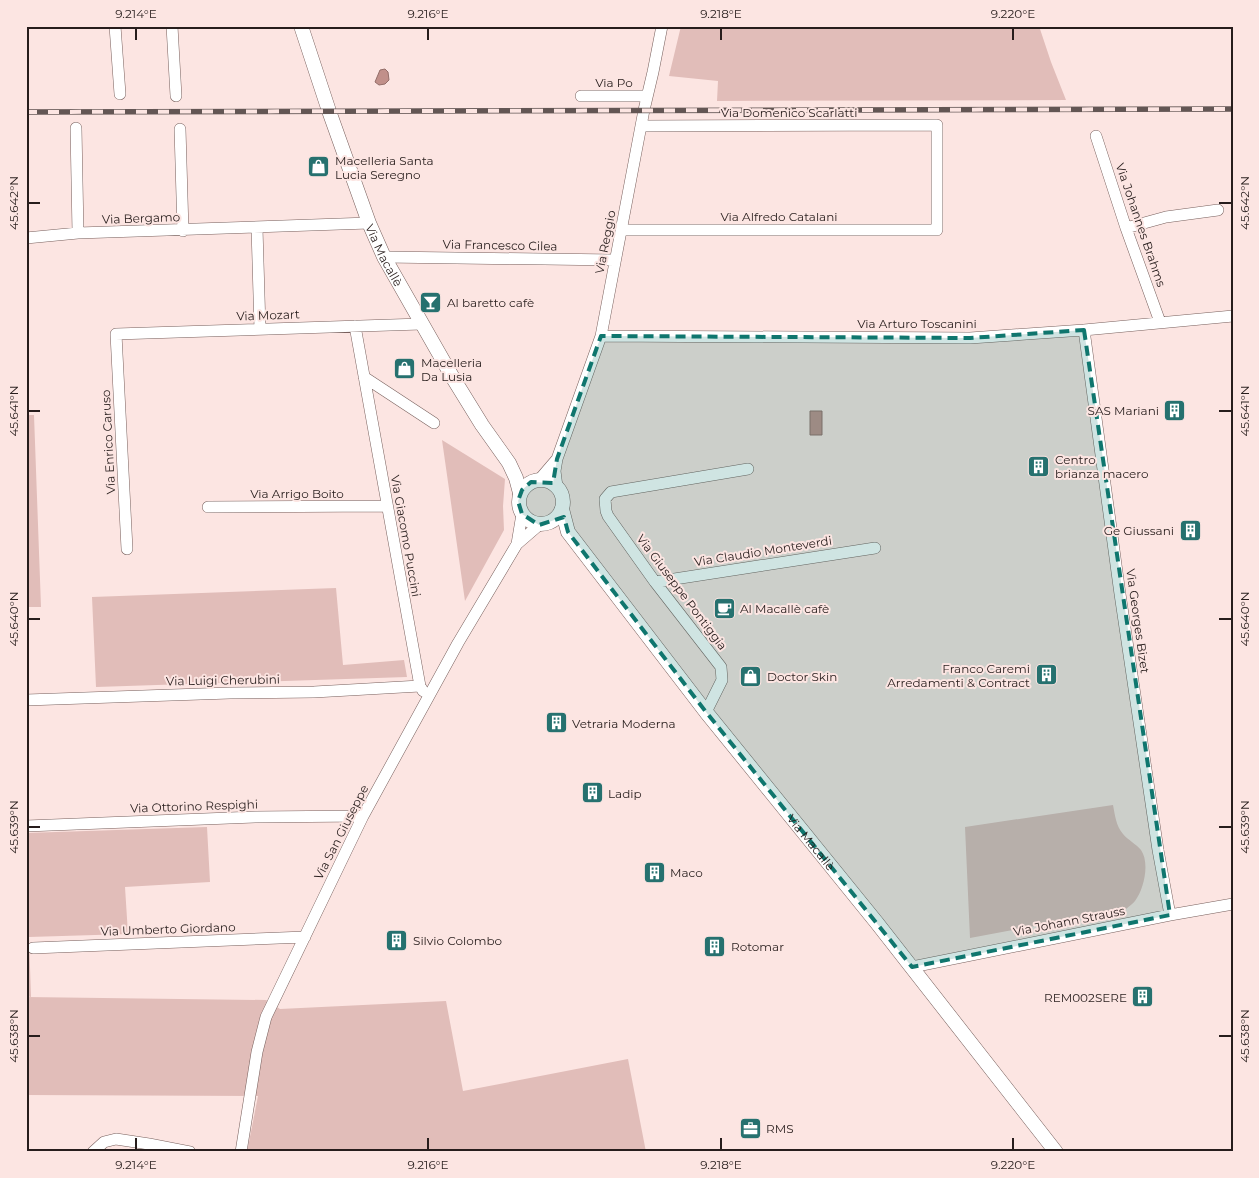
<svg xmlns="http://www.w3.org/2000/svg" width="1259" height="1178" font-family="Montserrat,sans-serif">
<rect width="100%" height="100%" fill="#fce5e2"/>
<path fill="#e1bdb9" d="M681 26H1039L1051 62 1066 100 717 101 718 81 669 76Z
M26 415H34L41 607H26Z
M442 440 505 479 503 506 504 530 465 601Z
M336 588 343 665 404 660 407 677 96 687 92 597Z
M1113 805C1115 815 1116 826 1123 834 1128 840 1136 844 1141 850 1150 863 1144 889 1135 901 1133 904 1129 906 1126 909L970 938 965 827Z
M207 827 210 882 125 887 128 934 29 937 31 997 26 996V833Z
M26 997 266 1000 280 1009 446 1001 463 1091 628 1059 646 1152H247L258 1096 26 1095Z"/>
<path fill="#c1908a" stroke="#936e69" d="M385 69 388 72 389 80 385 84 379 85 375 82 380 70Z
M810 411H822V435H810Z"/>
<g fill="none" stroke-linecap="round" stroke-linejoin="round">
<defs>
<path id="minor" d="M115 26 120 94
M172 26 176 96
M581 96H647
M76 128 78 233
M180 129 183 231
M1096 136 1126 228 1160 322
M257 228 260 329
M1126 228 1166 217 1218 210
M622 230H937V125L641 126
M26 238 78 233 369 223
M384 257 615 260
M355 326 420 686 423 691
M1084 330 1120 594 1158 850 1170 915
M601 336 970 338 1084 330 1233 316
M364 377 434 423
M539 480 557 459
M557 487 555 471 557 459 601 336 644 110 653 72 662 26
M208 507 387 506
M517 544 522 514
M127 549 116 334 421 324
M655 582 875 548
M26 700 230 693 314 692 420 686
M706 712 722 680 721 667 655 582 608 516 606 511 605 499 611 492 748 469
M26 826 255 817 363 816
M33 948 305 937
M912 967 1170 915 1233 904
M93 1152 104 1142 116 1139 149 1144 190 1152
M241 1152 257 1052 266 1017 363 816 458 643 517 544 539 525"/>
<g id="tertiary">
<path id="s1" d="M301 26 329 111 369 223 384 257 453 378 482 425 509 463 516 478 520 493"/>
<circle cx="541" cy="502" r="22"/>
<path id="s2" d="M562 509 568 532 706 712 877 923 1056 1152"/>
</g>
</defs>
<use href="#minor" stroke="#78605d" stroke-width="12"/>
<use href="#tertiary" stroke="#78605d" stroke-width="15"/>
<use href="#minor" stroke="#fff" stroke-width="11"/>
<use href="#tertiary" stroke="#fff" stroke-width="14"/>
<defs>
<path id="rail" d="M26 112 1233 109"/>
</defs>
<use href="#rail" stroke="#635654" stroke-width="5.5"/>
<use href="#rail" stroke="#fce5e2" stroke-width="4" stroke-dasharray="11" stroke-linecap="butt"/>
</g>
<path fill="#0f766e" fill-opacity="0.2" stroke="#0f766e" stroke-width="4" stroke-dasharray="10 6" stroke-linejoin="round" d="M1084 330 1170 915 912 967 706 712 568 532 564 517 539 525 522 514 518 501 522 490 531 482 553 483 557 459 601 336 970 338Z"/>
<path fill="none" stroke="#271d1c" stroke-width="2" d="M136 28V40M428 28V40M721 28V40M1013 28V40M28 203H40M1219 203H1232M28 411H40M1219 411H1232M28 619H40M1219 619H1232M28 827H40M1219 827H1232M28 1036H40M1219 1036H1232M136 1138V1150M428 1138V1150M721 1138V1150M1013 1138V1150"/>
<defs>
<symbol id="shop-square" viewBox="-11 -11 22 22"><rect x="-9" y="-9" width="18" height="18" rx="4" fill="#26716f" stroke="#fce5e2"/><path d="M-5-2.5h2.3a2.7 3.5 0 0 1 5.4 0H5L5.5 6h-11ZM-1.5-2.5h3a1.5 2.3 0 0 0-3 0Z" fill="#fff"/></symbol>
<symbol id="bar-square" viewBox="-11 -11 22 22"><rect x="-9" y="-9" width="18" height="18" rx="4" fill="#26716f" stroke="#fce5e2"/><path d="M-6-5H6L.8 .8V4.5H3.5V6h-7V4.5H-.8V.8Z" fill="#fff"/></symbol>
<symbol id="building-square" viewBox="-11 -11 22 22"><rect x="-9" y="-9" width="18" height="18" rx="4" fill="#26716f" stroke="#fce5e2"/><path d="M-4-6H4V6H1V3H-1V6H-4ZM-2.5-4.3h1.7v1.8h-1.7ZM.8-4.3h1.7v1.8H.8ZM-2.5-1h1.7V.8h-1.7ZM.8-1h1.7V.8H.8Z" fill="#fff"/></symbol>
<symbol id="cafe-square" viewBox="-11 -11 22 22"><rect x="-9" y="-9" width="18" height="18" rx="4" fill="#26716f" stroke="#fce5e2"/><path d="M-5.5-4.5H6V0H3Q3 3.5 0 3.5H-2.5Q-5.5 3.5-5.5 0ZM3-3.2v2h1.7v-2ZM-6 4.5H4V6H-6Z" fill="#fff"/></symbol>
<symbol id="office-square" viewBox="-11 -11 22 22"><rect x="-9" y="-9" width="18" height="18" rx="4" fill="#26716f" stroke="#fce5e2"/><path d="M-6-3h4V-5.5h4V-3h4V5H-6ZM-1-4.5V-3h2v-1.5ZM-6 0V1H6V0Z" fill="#fff"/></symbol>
</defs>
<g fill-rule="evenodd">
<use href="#shop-square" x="306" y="154" width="25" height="25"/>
<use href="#bar-square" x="418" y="290" width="25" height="25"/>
<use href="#shop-square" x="392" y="356" width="25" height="25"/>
<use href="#building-square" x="1162" y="398" width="25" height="25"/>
<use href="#building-square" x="1026" y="454" width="25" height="25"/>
<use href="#building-square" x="1178" y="518" width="25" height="25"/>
<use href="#cafe-square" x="712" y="596" width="25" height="25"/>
<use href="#building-square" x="1034" y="662" width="25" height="25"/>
<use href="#shop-square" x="738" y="664" width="25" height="25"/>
<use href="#building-square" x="544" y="710" width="25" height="25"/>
<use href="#building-square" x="580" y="780" width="25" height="25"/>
<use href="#building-square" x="642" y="860" width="25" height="25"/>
<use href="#building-square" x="384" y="928" width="25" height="25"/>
<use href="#building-square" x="702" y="934" width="25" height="25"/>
<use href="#building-square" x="1130" y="984" width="25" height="25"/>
<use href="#office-square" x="738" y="1116" width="25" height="25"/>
</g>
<g text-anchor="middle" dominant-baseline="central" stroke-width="4" stroke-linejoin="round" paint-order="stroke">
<g font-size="12" fill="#271d1c" stroke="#fce5e2">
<text x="614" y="82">Via Po</text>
<text x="789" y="112">Via Domenico Scarlatti</text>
<text x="779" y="216">Via Alfredo Catalani</text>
<text transform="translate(141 218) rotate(-2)">Via Bergamo</text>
<text transform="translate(1141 225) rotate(71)">Via Johannes Brahms</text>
<text transform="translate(605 242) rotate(-79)">Via Reggio</text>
<text transform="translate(500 245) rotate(1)">Via Francesco Cilea</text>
<text stroke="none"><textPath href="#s1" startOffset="244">Via Macallè</textPath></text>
<text transform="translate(268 315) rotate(-2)">Via Mozart</text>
<text x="917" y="323">Via Arturo Toscanini</text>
<text transform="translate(108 442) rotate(-93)">Via Enrico Caruso</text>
<text x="297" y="493">Via Arrigo Boito</text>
<text transform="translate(406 536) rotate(80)">Via Giacomo Puccini</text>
<text transform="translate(763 551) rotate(-9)">Via Claudio Monteverdi</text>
<text transform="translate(682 592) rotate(53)">Via Giuseppe Pontiggia</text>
<text transform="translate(1138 621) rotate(82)">Via Georges Bizet</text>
<text transform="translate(223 680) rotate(-1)">Via Luigi Cherubini</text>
<text transform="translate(194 806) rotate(-2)">Via Ottorino Respighi</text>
<text transform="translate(341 832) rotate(-63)">Via San Giuseppe</text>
<text stroke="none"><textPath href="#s2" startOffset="418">Via Macallè</textPath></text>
<text transform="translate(1069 921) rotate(-11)">Via Johann Strauss</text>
<text transform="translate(168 929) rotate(-2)">Via Umberto Giordano</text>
</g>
<g font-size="12" fill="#271d1c" stroke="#fce5e2" text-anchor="start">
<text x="335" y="160">Macelleria Santa<tspan x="335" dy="14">Lucia Seregno</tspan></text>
<text x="447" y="302">Al baretto cafè</text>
<text x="421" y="362">Macelleria<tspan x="421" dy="14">Da Lusia</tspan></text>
<text x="1159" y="410" text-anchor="end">SAS Mariani</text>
<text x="1055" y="459">Centro<tspan x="1055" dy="14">brianza macero</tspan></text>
<text x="1174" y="530" text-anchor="end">Ge Giussani</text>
<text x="740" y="608">Al Macallè cafè</text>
<text x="1030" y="668" text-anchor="end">Franco Caremi<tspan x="1030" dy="14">Arredamenti &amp; Contract</tspan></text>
<text x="767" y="676">Doctor Skin</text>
<text x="572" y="723">Vetraria Moderna</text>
<text x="608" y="793">Ladip</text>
<text x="670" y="872">Maco</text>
<text x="413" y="940">Silvio Colombo</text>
<text x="731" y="946">Rotomar</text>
<text x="1127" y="997" text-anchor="end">REM002SERE</text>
<text x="766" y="1128">RMS</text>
</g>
</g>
<rect width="1259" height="1178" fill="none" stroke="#fce5e2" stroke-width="55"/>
<rect x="28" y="28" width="1204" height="1122" fill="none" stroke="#271d1c" stroke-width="2"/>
<g font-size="12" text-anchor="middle" fill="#271d1c">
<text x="136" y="18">9.214°E</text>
<text x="428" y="18">9.216°E</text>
<text x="721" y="18">9.218°E</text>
<text x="1013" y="18">9.220°E</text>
<text transform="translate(14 203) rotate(-90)" y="4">45.642°N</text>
<text transform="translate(1245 203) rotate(-90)" y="4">45.642°N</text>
<text transform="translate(14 411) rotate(-90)" y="4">45.641°N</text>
<text transform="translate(1245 411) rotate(-90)" y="4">45.641°N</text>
<text transform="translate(14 619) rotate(-90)" y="4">45.640°N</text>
<text transform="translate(1245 619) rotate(-90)" y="4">45.640°N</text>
<text transform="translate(14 827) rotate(-90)" y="4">45.639°N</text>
<text transform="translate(1245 827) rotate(-90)" y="4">45.639°N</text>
<text transform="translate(14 1036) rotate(-90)" y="4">45.638°N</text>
<text transform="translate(1245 1036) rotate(-90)" y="4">45.638°N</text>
<text x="136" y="1169">9.214°E</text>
<text x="428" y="1169">9.216°E</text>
<text x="721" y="1169">9.218°E</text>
<text x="1013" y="1169">9.220°E</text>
</g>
</svg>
